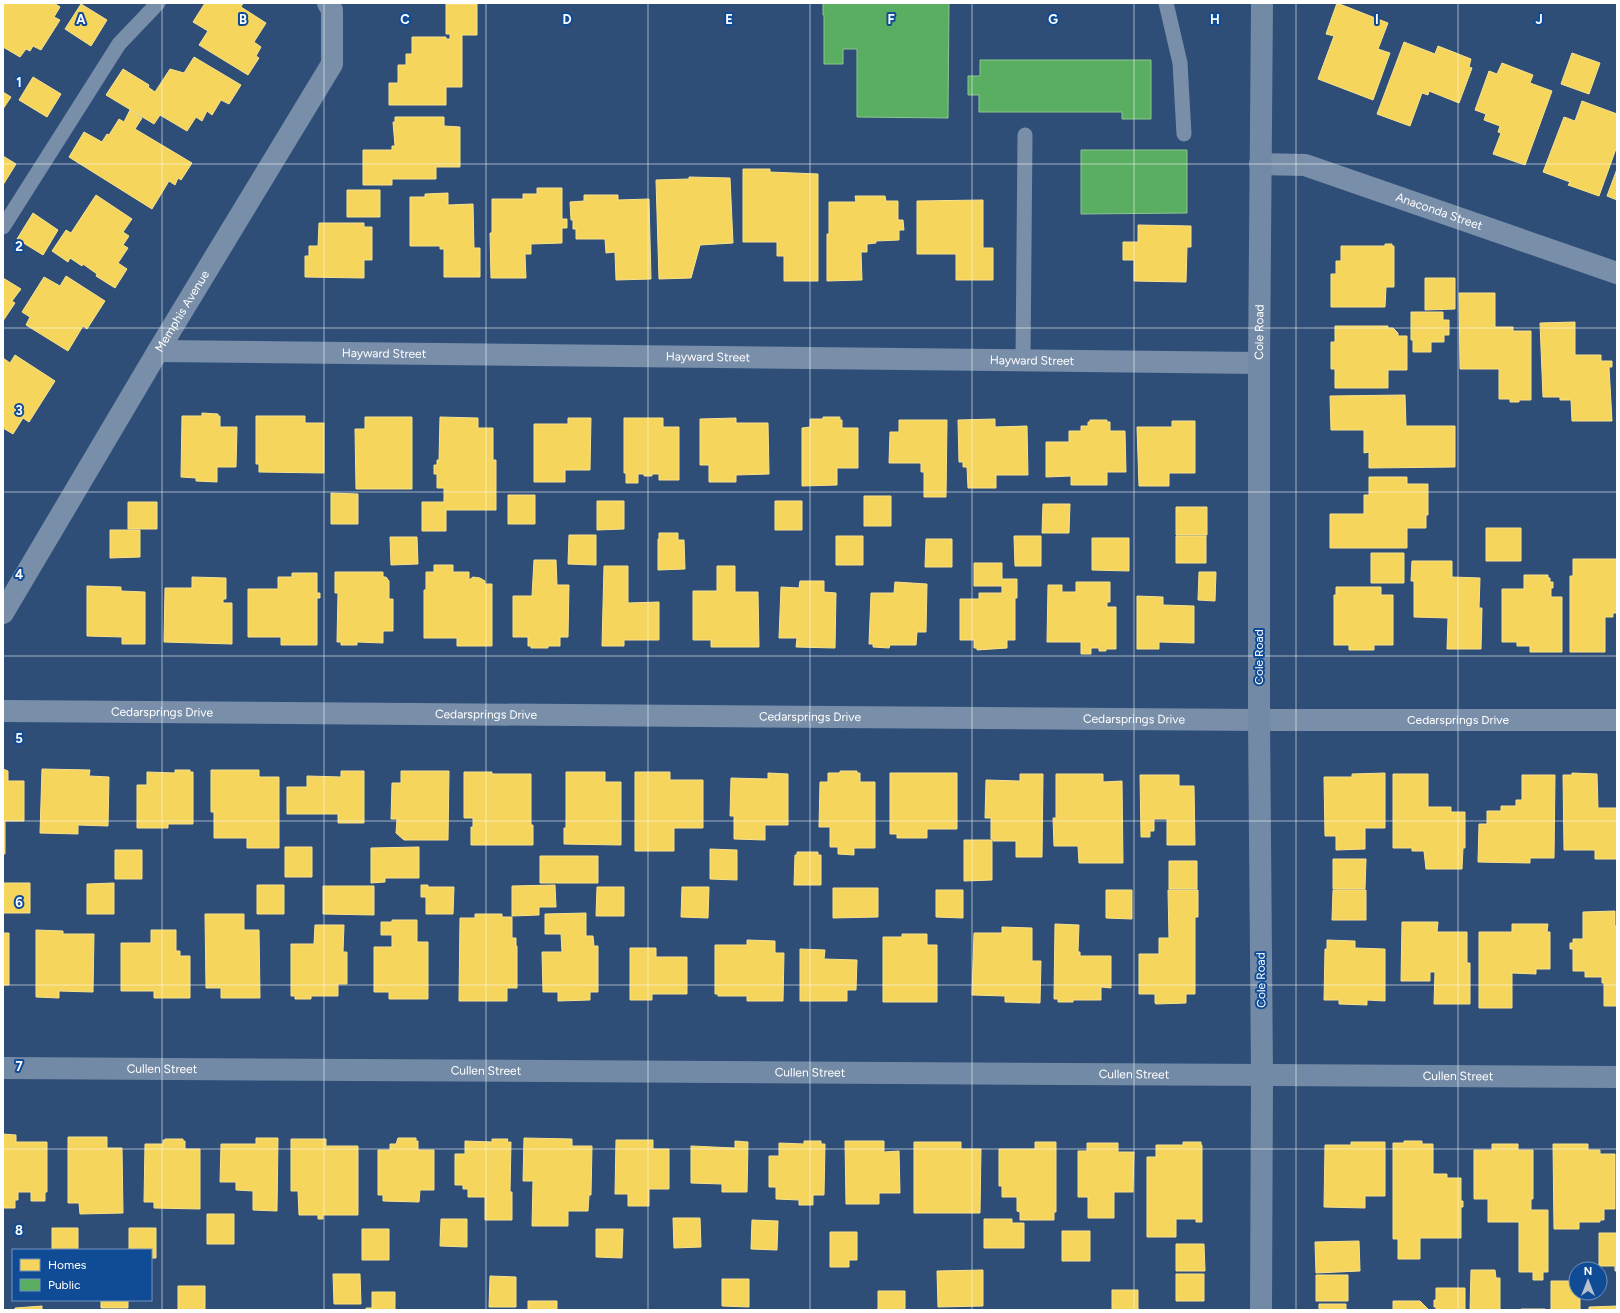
<svg xmlns="http://www.w3.org/2000/svg" width="1620" height="1313" font-family="Figtree,sans-serif">
<rect width="100%" height="100%" fill="#2e4e77"/>
<path fill="#f6d55c" stroke="#f9e28d" d="M3 3H54L60 7 54 17 60 20 41 50 33 46 30 51 26 49 20 57 3 47Z
M205 3H243L241 7 266 23 254 42 261 47 256 56 259 58 248 75 199 45 208 31 193 22Z
M1337 3 1388 23 1378 49 1390 53 1373 100 1318 79 1334 36 1326 34Z
M81 4 107 20 91 46 65 29Z
M446 4H477V35H462V87H446V105H389V83H398V65H406V54H412V37H446V39H450V34H446Z
M1404 42 1435 54 1438 46 1471 59 1469 67 1472 68 1459 103 1429 91 1428 95 1422 93 1410 126 1377 114Z
M1572 53 1600 63 1589 94 1561 84Z
M194 57 241 85 229 104 221 100 212 115 207 111 202 121 196 117 187 131 160 115 154 124 106 95 123 69 149 85 148 87 155 92 170 69 184 73Z
M1502 63 1533 75 1530 83 1552 91 1525 165 1493 154 1501 133 1498 132 1500 126 1484 120 1486 114 1475 110 1489 71 1497 74Z
M33 77 61 94 47 117 19 100Z
M3 92 11 97 3 109Z
M1582 101 1617 114V146L1599 196 1568 185 1570 182 1543 172 1564 117 1575 121Z
M130 110 142 118 135 129 192 163 181 180 178 178 175 185 169 181 152 209 69 157 84 132 102 142 107 134 109 135 119 119 124 122Z
M395 117H444V126L460 127V167H436V179H392V185H363V150H392V146H395L393 122H395Z
M3 156 16 164 3 185Z
M743 169H770V172L818 174V281H784V256H777V242H743Z
M1617 169V200L1607 196Z
M689 177 730 178 733 243 700 245 691 278 659 279 656 180 689 179Z
M537 188H562V219H567V228H562V243L531 244V254H525L526 278H491L490 233H492V199H523V194H537Z
M347 190H380V217H347Z
M448 193V205L473 204 474 248H480V277H444V249H440V246H410V197H425V194Z
M96 195 132 219 123 232 129 236 123 245 128 248 118 263 127 269 115 288 96 276 97 274 83 264 82 266 70 258 68 262 52 251 66 230 71 233Z
M584 195H618V200L649 199 651 279 616 280 615 252 606 253 605 239H576V229H573V220H571L570 202 584 201Z
M855 196H885L886 201H898V220H903L904 230H899V240L876 241V243L867 244V252H861L862 280 827 281V234H829V202H856Z
M983 200V248H993V280H956V254H917V201Z
M33 213 58 230 43 255 17 239Z
M319 223H364V227H372V260H364V278L305 277V256H309V246H318Z
M1138 225 1191 226V247H1187L1186 282 1134 281V260H1123V242H1138Z
M1385 244H1392V246H1394V287H1386L1385 307H1331V274H1336V261H1341V246H1385Z
M66 276 105 301 87 329 83 326 68 351 26 325 30 317 22 312 44 277 60 286Z
M3 278 21 289 12 301 15 303 3 321Z
M1425 278H1455V309L1425 310Z
M1459 293H1495V327H1513V331H1531V400H1519V402H1510V399H1499V369H1460Z
M1411 312H1443V320H1449V335H1444V342H1431V352H1413V340H1411Z
M1575 322V355H1601V361H1612V367H1609L1612 421H1572L1571 400H1560V397H1543L1540 323Z
M1335 326H1388V328H1393L1398 333V336H1407V370H1388V388H1335V369H1331V342H1335Z
M15 355 55 381 29 422 23 418 13 434 3 428V358L10 363Z
M1405 395 1406 426H1455V467L1369 468V452L1364 453V430H1331L1330 396Z
M202 413 218 414V416H220V427H237L236 467H217V482L196 481V478L181 477 182 416H202Z
M256 416H305V423H324V473L259 472V464H256Z
M365 417H412V489H356L355 429H365Z
M440 417 478 418V428H493V460H496V510H446V531H422V502H444V488H437V474H434V465H437V460H439Z
M823 417H840V420H842V428H858V468H837V485L802 486V428L810 427V419H823Z
M568 418H591L590 470H565V482H534V424H568Z
M624 418H663V427H679V480H659V474H652V476H644V474H638V483H626V473H624Z
M736 418V423H768L769 474 736 475V482H709V465H700V419Z
M995 419V427L1027 426 1028 475H996V488H968L967 467H963V462H959L958 420Z
M899 420H947L946 497H924V472H921V463H889L890 432H899Z
M1090 420H1107V422H1110V431H1125L1126 472H1107V485H1071V476L1046 477V442H1069V431H1081V426H1088V422H1090Z
M1172 421H1195V473H1169V486H1139L1137 427H1172Z
M1369 477H1407V484H1428V515H1426V528H1407V548H1330V514H1364V495H1369Z
M331 493 358 494V524H331Z
M508 495H535V524H508Z
M864 496H891V526H864Z
M597 501H624V529L597 530Z
M775 501H802V530H775Z
M128 502H157V529H128Z
M1043 504H1070L1069 533H1042Z
M1176 507H1207V535H1176Z
M1486 528H1521V561H1486Z
M110 530H140V557L110 558Z
M659 533H678V540H684L685 569 658 570V539H659Z
M569 535H596V565L568 564Z
M836 536H863V565H836Z
M1014 536H1041V566H1015Z
M1176 536H1206V563H1176Z
M390 537H417L418 564 391 565Z
M1092 538H1129V571L1092 570Z
M926 539H952V567H925Z
M1371 553H1404V583H1371Z
M1573 559H1617V613H1613V617H1605V652H1570V576H1573Z
M534 560H556L557 585H569L568 637H560V646H548V648H531V646H528V637H513V596H532Z
M1412 561H1452V577L1480 578 1479 608H1482L1481 649H1447L1448 618 1414 617V581H1411Z
M974 563H1002V579H1017V598H1015V640H1007V648L977 650V648H974V640H960V599H979V593H1002V586H974Z
M434 565H453V572H469V580L473 577 480 578 485 581V584H492V646H457V638H424V590H426V572H434Z
M604 566H628V603L659 602V640H624V646H602Z
M717 566H735V592H758L759 647H711V640H693V591H717Z
M335 572H383V577H386L389 581V599H393V631H383V643L357 642V645H341V642H337L338 593H335Z
M1199 572H1216L1215 601 1198 600Z
M292 573H317V593H320V598H317V645H281V637H248V589H278V577H292Z
M1524 575H1548V578H1550V582H1553V588H1551V597H1562V652H1530V646H1517V642H1502V589H1524Z
M192 577 226 578V599H223V603H232V644L164 642 165 588H192Z
M800 581H824V592L836 593 835 648 796 647 797 638H779L781 587 799 588Z
M895 582 927 584 926 632H917L916 645H890L889 648 873 647V644H869L871 593H894Z
M1076 582H1110V602H1107V607H1116V649H1106V651H1099V648H1091V654H1081V642H1047L1048 585H1062V592H1076Z
M87 586 121 587V591L145 592V644H122V637L87 636Z
M1336 587H1381V595H1393V645H1374V650H1349V645H1334V595H1336Z
M1137 596 1163 597V605L1194 606V643L1159 642V649H1137Z
M3 769 8 771V781H24V821H5V854H3Z
M42 769 90 770 89 776 109 777 108 826 78 825V834L40 833Z
M175 770H190V772H193V824H168V828H137V785H147V772L175 773Z
M211 770H259V777H279V848H247V838H214V812H211Z
M341 771H364V823H338V814H287V787H307V776L341 777Z
M401 771H449L448 840H404L396 833 397 819H391L392 783H401Z
M840 771H857V773H860V782H875V848H854V855L838 854V847H830V827H819L820 782H828V773H840Z
M464 772H492V774H531V825H533V845H471V827H473V818H464Z
M566 772H605V782H621V845L564 844V828H566Z
M635 772H670V780H703V828H674V851H635Z
M768 773 788 774V825H765V840L734 839V816H730L731 778 768 779Z
M890 773H957V829H927V838H897V834H890Z
M1385 773V828H1365V849L1336 850V836H1325L1324 777H1352V774Z
M1572 773 1597 774 1598 808H1617V859H1595V850H1564L1563 775H1572Z
M1020 774H1043L1042 857H1016V841H993V839H991V818H985L986 780 1020 781Z
M1056 774H1103V782L1122 781 1123 863H1079L1078 846H1054L1053 818H1056Z
M1393 774H1428V807H1451V812H1465V848H1463L1462 869H1426L1424 851H1412V848H1393Z
M1140 775H1179V786H1194L1195 845H1167V819H1154V831H1150V837H1141Z
M1522 775H1555L1554 858H1530V863L1478 862 1479 824H1487V811H1501V806H1516V800H1522Z
M964 840H992V880L964 881Z
M285 847H312V877H285Z
M419 847V878H385V882L371 883V848Z
M710 849 737 850V880L710 879Z
M115 850H142V879H115Z
M797 852H818V855H821V885H794L795 855H797Z
M540 856H598V883H540Z
M1333 859H1366L1365 889H1333Z
M1169 861H1197V889H1169Z
M4 883H30V913H3Z
M114 883V914H87V884Z
M257 885H284V914H257Z
M421 885H428V887H454L453 914H426V897H421Z
M555 885 556 907H539V915L512 916V886Z
M323 886H374V915L323 914Z
M597 887H624V916H596Z
M682 887H709L708 918 681 917Z
M833 888H878V917L833 918Z
M936 890H963V918L936 917Z
M1106 890H1132V919L1106 918Z
M1168 890H1198V917H1195V994H1186V1003L1156 1004 1155 1003V994H1139V954H1159V938H1169Z
M1333 890H1366V920H1332Z
M1615 911V926H1617V1006H1604V983H1602V977H1585V971H1573V949H1570V943H1573V939H1583V912Z
M586 913V936H593L594 946H598V992H590V1000L558 1001V992H543L542 952H562L561 934H545V914Z
M205 914H244V930H259L260 998H221V988H206Z
M475 914H502V917H512V938H516V946H517V988H507V1001H459L460 918H475Z
M392 920H417V942H428V999H389V992H374V947H392V935H381V922H392Z
M1402 922H1438L1437 932H1467V963H1470V1004H1434L1435 972H1430V981H1401Z
M1055 924 1079 925 1078 952H1080V956H1111V988L1101 987V1000H1073V1002H1058V999H1054Z
M1512 924H1548L1547 932H1550V969H1536V974L1512 973V1008H1479V932H1512Z
M315 925H344L343 952H347V984H338V996H311V999H295V996H291V944H314Z
M1002 927 1032 928V961H1041L1040 1003 1005 1002V996L972 995 974 933H1002Z
M36 930 63 931V934H94L93 992 59 991V998L36 997Z
M151 930H176V951H180V956H190V998H154V991H121V943H151Z
M3 933H9V985H3Z
M902 934H927V945H937V1002H883V937H902Z
M747 940 775 941V953H784L783 1001H747V996H718V994H715V945H747Z
M1327 940 1355 941V948L1385 949V1001L1367 1000V1005L1339 1004V1000H1324L1325 949H1327Z
M630 948H656V957H687V994H652V1000H630Z
M800 949 825 950 824 959 857 960 856 990H847V1001H800Z
M3 1134 16 1135V1142H47V1192H45V1201H31V1192H18V1200H15V1208H3Z
M68 1137H107V1148H122L123 1213 80 1214 79 1203H68Z
M256 1138H278L277 1211 253 1210V1191L236 1190V1182H220L221 1144H256Z
M398 1138H416V1141H418V1150H434V1190H420L419 1202 383 1201V1195H378V1150H390V1144H396Z
M524 1138 572 1139V1146H592L591 1195H589L588 1211H568V1226H532L533 1181H523Z
M165 1139H183V1141H185V1149H200V1209L154 1208V1202H144L145 1144H163V1140H165Z
M291 1139H326V1146H358V1215H323V1219H318V1215H299L298 1191H291Z
M492 1139H508L507 1142H511L510 1192H512V1220H485V1197H468V1189H463V1185H455V1154H465V1141L492 1142Z
M616 1140H653V1149H669V1189H649V1206H628V1194H615Z
M735 1141 748 1142 747 1192H722V1184L691 1183V1146L735 1148Z
M804 1141H821V1144H825L824 1195H813V1205H799V1200L776 1199V1187H769V1156H779V1143L804 1144Z
M845 1141H884V1152L899 1151 900 1193H879V1204H846Z
M1404 1141H1422V1144H1433V1174H1447V1178H1461V1201H1463V1207H1461V1238H1420V1259H1398V1239H1393V1143H1404Z
M914 1142H961V1149H981L980 1213H914Z
M1035 1142H1056V1212H1054V1220H1020V1212L1017 1211V1197H1002V1186H999V1149H1035Z
M1183 1142H1201V1145H1202V1222H1196V1219H1176V1237H1147V1157H1156V1145H1183Z
M1351 1142H1385V1196H1365V1208L1324 1207 1325 1145H1351Z
M1087 1143H1118V1152H1134L1133 1192H1114V1218H1088V1197H1078V1151H1087Z
M1492 1144H1518V1150H1533V1199H1531V1210H1548V1272H1543V1280H1533V1272H1519V1222H1488V1199H1474V1150H1492Z
M1553 1144H1588V1150H1600V1154H1615V1209H1604V1220H1600V1222H1579V1229H1554Z
M207 1214H234V1244H207Z
M673 1218H700L701 1247 674 1248Z
M441 1219H467V1247L440 1246Z
M984 1219H1012V1223H1024V1248H984Z
M752 1220 778 1221 777 1250 751 1249Z
M52 1228H78V1250H52Z
M129 1228H156V1258H151V1250H129Z
M362 1229H389V1260H362Z
M596 1229H623L622 1258 596 1257Z
M1062 1231H1090V1261H1062Z
M830 1232H857V1260H849V1267H830Z
M1599 1233H1617V1271H1615V1266H1599Z
M1359 1241 1360 1271 1316 1273 1315 1242Z
M1176 1244H1204L1205 1271H1176Z
M983 1270V1306L938 1307 937 1271Z
M1471 1270H1495L1496 1278H1500V1310H1470Z
M333 1274H360L361 1304H334Z
M1176 1274H1204V1301H1176Z
M1316 1275H1348V1301H1316Z
M490 1276 516 1277V1307H489Z
M722 1279H749V1307L722 1306Z
M1551 1281H1576V1293H1580V1310H1551Z
M178 1286H205V1310H178Z
M1436 1288H1465V1310H1436V1307H1434V1300H1436Z
M1112 1290H1138V1310H1112Z
M878 1291H905V1310H878Z
M372 1292H395V1310H366V1308H372Z
M101 1300H128V1308H101Z
M528 1301H557V1310H528Z
M1393 1301H1420L1429 1310H1393Z
M1319 1304H1346V1310H1319Z
M42 1306V1310H15V1308Z
M1617 1306V1310H1589V1307Z
M1521 1309H1545V1310H1521Z"/>
<path fill="#5aae61" stroke="#8cc690" d="M823 3H949L948 118 857 117V49H843V64H824V15H823Z
M980 60H1151V119H1122V112H979V95H968V76H980Z
M1081 150H1187V213L1081 214Z"/>
<g fill="none" stroke-linecap="round" stroke-linejoin="round">
<path stroke="#788ea9" stroke-width="15" d="M1166 3 1180 63 1184 134
M3 227 119 44 158 3
M1023 361 1025 135"/>
<g stroke="#788ea9" stroke-width="22">
<path id="s1" d="M1260 164 1305 165 1617 273"/>
<path id="s2" d="M158 351 1259 363"/>
<path id="s3" d="M3 613 158 351 332 64V10L328 3"/>
<path id="s4" d="M3 711 1259 720H1617"/>
</g>
<g stroke="#738aa6" stroke-width="22">
<path id="s5" d="M3 1068 1617 1077"/>
<path id="s6" d="M1261 1310 1262 1076 1259 720V363L1262 3"/>
</g>
</g>
<path fill="none" stroke="#fff" stroke-width="1" stroke-opacity="0.55" d="M162 3V1310M324 3V1310M486 3V1310M648 3V1310M810 3V1310M972 3V1310M1134 3V1310M1296 3V1310M1458 3V1310M3 164H1617M3 328H1617M3 492H1617M3 656H1617M3 821H1617M3 985H1617M3 1149H1617"/>
<g text-anchor="middle" dominant-baseline="central" stroke-width="4" stroke-linejoin="round" paint-order="stroke">
<g font-size="12" fill="#fff" stroke="#104b95">
<text stroke="none"><textPath href="#s1" startOffset="187">Anaconda Street</textPath></text>
<text stroke="none"><textPath href="#s3" startOffset="351">Memphis Avenue</textPath></text>
<text stroke="none"><textPath href="#s6" startOffset="978">Cole Road</textPath></text>
<text stroke="none"><textPath href="#s2" startOffset="226">Hayward Street</textPath></text>
<text stroke="none"><textPath href="#s2" startOffset="550">Hayward Street</textPath></text>
<text stroke="none"><textPath href="#s2" startOffset="874">Hayward Street</textPath></text>
<text transform="translate(1259 657) rotate(-90)">Cole Road</text>
<text stroke="none"><textPath href="#s4" startOffset="159">Cedarsprings Drive</textPath></text>
<text stroke="none"><textPath href="#s4" startOffset="483">Cedarsprings Drive</textPath></text>
<text stroke="none"><textPath href="#s4" startOffset="807">Cedarsprings Drive</textPath></text>
<text stroke="none"><textPath href="#s4" startOffset="1131">Cedarsprings Drive</textPath></text>
<text stroke="none"><textPath href="#s4" startOffset="1455">Cedarsprings Drive</textPath></text>
<text transform="translate(1261 980) rotate(-91)">Cole Road</text>
<text stroke="none"><textPath href="#s5" startOffset="159">Cullen Street</textPath></text>
<text stroke="none"><textPath href="#s5" startOffset="483">Cullen Street</textPath></text>
<text stroke="none"><textPath href="#s5" startOffset="807">Cullen Street</textPath></text>
<text stroke="none"><textPath href="#s5" startOffset="1131">Cullen Street</textPath></text>
<text stroke="none"><textPath href="#s5" startOffset="1455">Cullen Street</textPath></text>
</g>
</g>
<g font-size="13" text-anchor="middle" font-weight="bold" fill="#fff" stroke="#104b95" stroke-width="4" stroke-linejoin="round" paint-order="stroke">
<text x="81" y="24">A</text>
<text x="243" y="24">B</text>
<text x="405" y="24">C</text>
<text x="567" y="24">D</text>
<text x="729" y="24">E</text>
<text x="891" y="24">F</text>
<text x="1053" y="24">G</text>
<text x="1215" y="24">H</text>
<text x="1377" y="24">I</text>
<text x="1539" y="24">J</text>
<text x="19" y="87">1</text>
<text x="19" y="251">2</text>
<text x="19" y="415">3</text>
<text x="19" y="579">4</text>
<text x="19" y="743">5</text>
<text x="19" y="907">6</text>
<text x="19" y="1071">7</text>
<text x="19" y="1235">8</text>
</g>
<rect width="1620" height="1313" fill="none" stroke="#ffffff" stroke-width="8"/>
<rect x="12" y="1249" width="140" height="52" fill="#104b95" stroke="#7093bf"/>
<rect x="20" y="1259" width="20" height="12" fill="#f6d55c" stroke="#7093bf"/>
<text x="48" y="1269" font-size="12" fill="#ffffff">Homes</text>
<rect x="20" y="1279" width="20" height="12" fill="#5aae61" stroke="#7093bf"/>
<text x="48" y="1289" font-size="12" fill="#ffffff">Public</text>
<g transform="translate(1588 1281)"><circle r="19" fill="#104b95" stroke="#7093bf"/>
<path d="M0-3L7 15L0 10L-7 15Z" fill="#b6c1cf"/>
<text y="-6" font-size="11" font-weight="bold" text-anchor="middle" fill="#ffffff">N</text>
</g>
</svg>
